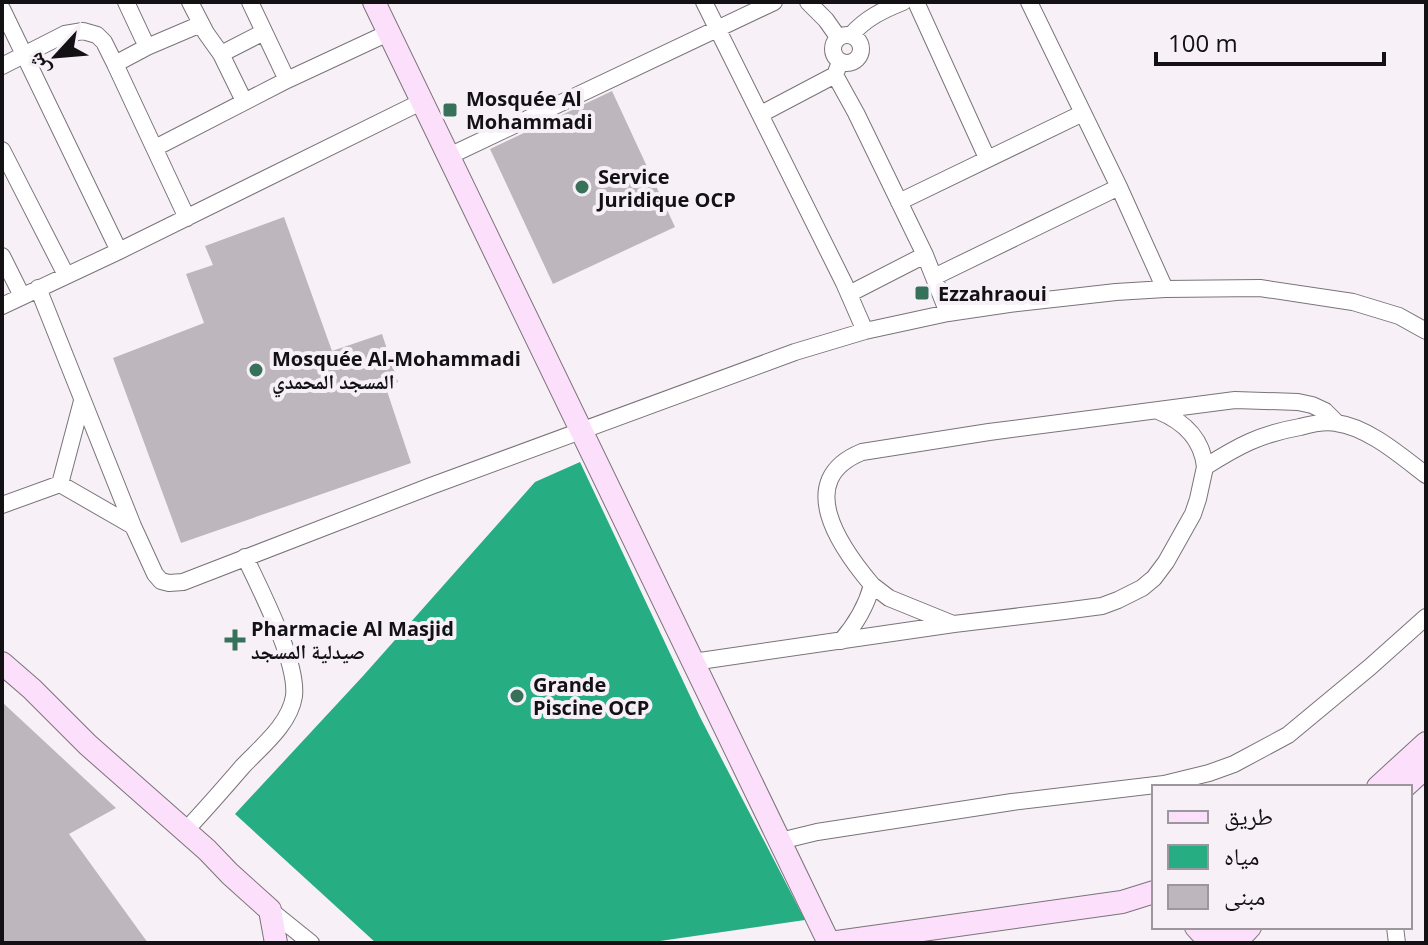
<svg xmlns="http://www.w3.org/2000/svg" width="1428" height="945" font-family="'Open Sans','Noto Naskh Arabic',sans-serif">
<rect width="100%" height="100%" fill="#f7f0f7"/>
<path fill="#26ae82" d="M580 462 700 717 805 920 646 943H376L235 814 363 676 535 482Z"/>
<path fill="#bdb6bc" d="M612 91 675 227 553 284 490 149Z
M284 217 332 351 382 334 398 382 386 388 411 463 181 543 113 358 204 323 186 274 213 265 205 246Z
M2 702 116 808 69 834 148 943H2Z"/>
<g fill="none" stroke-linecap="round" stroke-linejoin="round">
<defs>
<path id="street" d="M126 2 147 47
M190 2 206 33 221 54 244 101
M250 2 287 80
M704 2 844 283 865 331
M808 2 826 20 838 37
M916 2 987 158
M1029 2 1119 187 1165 289
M2 9 119 251
M833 49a14 14 0 1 1 28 0a14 14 0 1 1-28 0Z
M851 35C866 18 883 10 903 2
M221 54 264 32
M840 62 835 75 856 113 925 255 948 313
M115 64 147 47 201 24
M2 66 65 34 83 31 97 35 104 42 115 64 187 218
M761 114 835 75
M155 148 287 80 388 33
M2 150 66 275
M447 157 774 2
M899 202 1083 113
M2 256 22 296
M934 277 1119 187
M38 288 133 526 155 574 161 581 169 583 183 582 431 486 795 352 865 331 948 313 1009 304 1116 292 1165 289 1260 288 1353 302 1399 316 1426 331
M849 294 925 255
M2 306 119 251 421 102
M1158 411C1183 421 1202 438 1205 467
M60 484 133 526
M2 505 60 484 82 401
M872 585 889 598 953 624
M841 641C856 624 866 607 872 585 840 547 793 480 862 452L989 432 1235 400 1298 402 1312 405 1325 411 1336 422
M693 662 954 624 1064 611 1102 606 1118 600 1142 588 1154 578 1166 562 1193 514 1198 499 1205 467C1238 446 1260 434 1300 427 1311 424 1325 421 1336 423 1368 427 1401 456 1426 475
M185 831C205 810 224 788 243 766 261 747 290 724 294 696 298 662 260 589 245 557
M780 841 817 832 1012 802 1164 784 1209 773 1234 764 1288 735 1370 667 1426 617
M270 910 311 943
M1395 927 1397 943"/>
<path id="secondary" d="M374 2 829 943
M2 663 32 689 88 745 207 850 230 874 270 910 276 943
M1378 787 1426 743
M1404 787 1426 767
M1196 927C1210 945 1236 945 1250 927
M830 943 1122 902 1154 892"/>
</defs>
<use href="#street" stroke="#7a7379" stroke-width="18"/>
<use href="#secondary" stroke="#7a7379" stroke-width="24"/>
<use href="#street" stroke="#fff" stroke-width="16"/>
<use href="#secondary" stroke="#fcdffa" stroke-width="22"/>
</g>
<g fill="#37715a" stroke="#f7f0f7" stroke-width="3">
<rect x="442" y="102" width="16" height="16" rx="4"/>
<circle cx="582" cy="187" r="8"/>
<rect x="914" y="285" width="16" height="16" rx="4"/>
<circle cx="256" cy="370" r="8"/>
<path d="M231 628h8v8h8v8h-8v8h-8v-8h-8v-8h8z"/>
<circle cx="517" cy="696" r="8"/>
</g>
<g text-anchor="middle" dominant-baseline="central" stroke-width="8" stroke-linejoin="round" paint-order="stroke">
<g font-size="20" font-weight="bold" fill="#131113" stroke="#f7f0f7" text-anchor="start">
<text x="466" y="98">Mosquée Al<tspan x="466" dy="23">Mohammadi</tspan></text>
<text x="598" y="176">Service<tspan x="598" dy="23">Juridique OCP</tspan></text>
<text x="938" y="293">Ezzahraoui</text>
<text x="272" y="358">Mosquée Al-Mohammadi<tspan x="272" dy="23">المسجد المحمدي</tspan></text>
<text x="251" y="628">Pharmacie Al Masjid<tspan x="251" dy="23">صيدلية المسجد</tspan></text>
<text x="533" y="684">Grande<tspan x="533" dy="23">Piscine OCP</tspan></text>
</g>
</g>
<rect width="1428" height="945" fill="none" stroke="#131113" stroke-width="8"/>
<rect x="1152" y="785" width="260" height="144" fill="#f7f0f7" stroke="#9c979c" stroke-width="2"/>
<rect x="1168" y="811" width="40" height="12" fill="#fcdffa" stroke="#9c979c" stroke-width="2"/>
<text x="1224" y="825" font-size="24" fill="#131113">طريق</text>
<rect x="1168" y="845" width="40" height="24" fill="#26ae82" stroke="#9c979c" stroke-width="2"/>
<text x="1224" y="865" font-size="24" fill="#131113">مياه</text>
<rect x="1168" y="885" width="40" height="24" fill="#bdb6bc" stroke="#9c979c" stroke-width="2"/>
<text x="1224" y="905" font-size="24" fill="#131113">مبنى</text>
<g transform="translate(56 56) rotate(244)" stroke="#f7f0f7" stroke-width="6" paint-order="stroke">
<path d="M0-6L14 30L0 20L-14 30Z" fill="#131113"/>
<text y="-12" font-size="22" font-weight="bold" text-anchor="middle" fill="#131113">ش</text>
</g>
<path d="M1156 52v12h228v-12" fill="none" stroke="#131113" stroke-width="4"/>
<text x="1168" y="52" font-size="24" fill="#131113" stroke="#f7f0f7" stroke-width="6" paint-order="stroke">100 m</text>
</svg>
